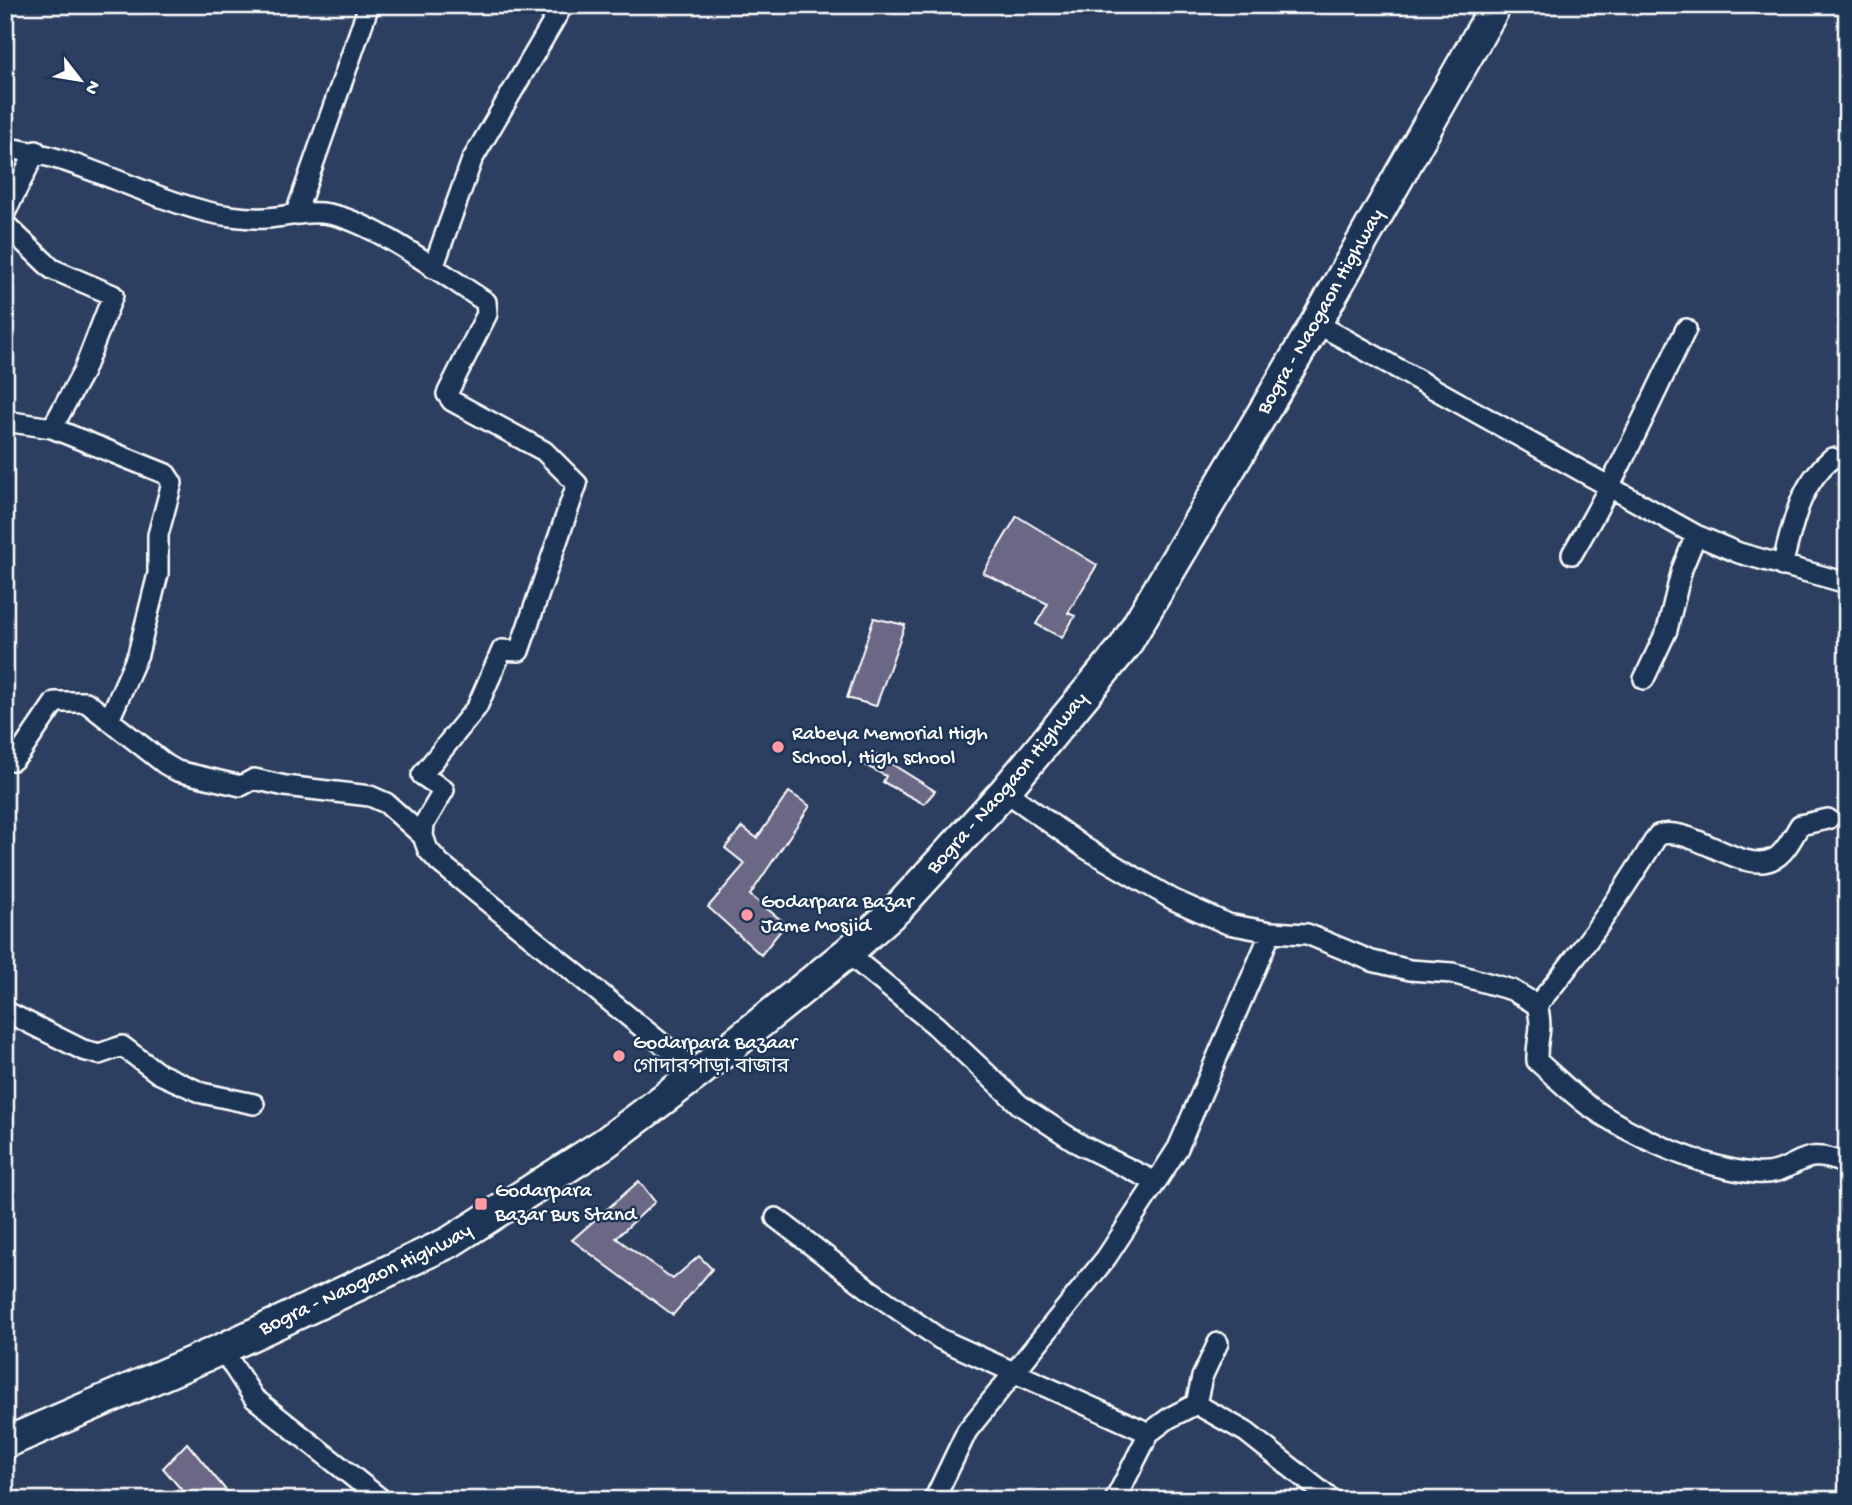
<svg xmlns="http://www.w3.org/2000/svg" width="1852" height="1505" font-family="'Gochi Hand','Noto Sans Bengali',sans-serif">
<rect width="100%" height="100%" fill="#2d3f60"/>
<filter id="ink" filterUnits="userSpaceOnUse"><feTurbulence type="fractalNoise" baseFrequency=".0143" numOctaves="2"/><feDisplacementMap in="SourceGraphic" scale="14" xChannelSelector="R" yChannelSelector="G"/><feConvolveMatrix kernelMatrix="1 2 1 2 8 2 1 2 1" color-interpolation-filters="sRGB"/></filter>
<g filter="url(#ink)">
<path fill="#6b6785" stroke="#fff" stroke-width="2" d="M1017 516 1097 565 1068 613 1075 616 1062 638 1036 624 1048 604 983 573Z
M874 618 905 625 876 706 847 698Z
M871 751 935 791 924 804 883 782 886 776 863 764Z
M789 792 810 806 750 895 786 924 761 955 708 907 745 864 725 848 742 827 757 838Z
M639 1181 655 1202 616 1238 673 1279 699 1256 712 1269 673 1315 572 1240Z
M187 1443 234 1500H190L163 1468Z"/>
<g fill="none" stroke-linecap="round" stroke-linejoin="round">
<defs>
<path id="street" d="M5 148C73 155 132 191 197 209 217 215 245 219 266 218 288 217 307 210 329 214 375 222 445 276 486 302L487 314 447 394 452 401 544 451 577 484 519 651 502 650 477 707 422 775 444 790 424 824 423 836
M5 213 36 151
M296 213 369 5
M5 224 52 269 113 295 83 372 52 428 5 421
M433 268 472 160 563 5
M1316 323 1696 535 1739 553 1847 583
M52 428 166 474 172 483 158 535V574L138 654 109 720
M1572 554C1615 482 1649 405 1686 329
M1782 566C1793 525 1798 486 1832 458
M1644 679 1667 630 1682 569 1696 535
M5 759 13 760 21 752 55 702H86L165 764 177 771 241 786 254 779 285 786 370 796 386 803 423 836 428 850 440 863 698 1073
M1271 932 1307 934 1372 961 1410 970 1452 973 1512 990 1537 1005C1544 1033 1536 1036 1537 1061 1553 1075 1569 1091 1586 1104 1629 1135 1701 1168 1755 1173 1797 1177 1798 1141 1847 1165
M847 953 935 1025 1020 1105 1081 1145 1156 1182 1178 1148 1271 932 1228 924 1174 900 1085 848 1005 791
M1537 1005C1583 952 1621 895 1658 835 1691 824 1742 875 1773 859 1785 854 1793 836 1800 825L1828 819
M5 1011 83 1050 99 1054 122 1046 158 1073 202 1093 254 1104
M776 1218 870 1290 940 1339 1149 1433 1169 1418 1196 1404 1246 1432 1332 1500
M222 1349 254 1398 382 1500
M1196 1404 1202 1377 1218 1343
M934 1500 967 1431 1106 1258 1156 1182
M1115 1500 1149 1433"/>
<g id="primary">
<path id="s1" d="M5 1443 222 1349 450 1242 605 1143 698 1073 847 953 898 908 1005 791 1125 646 1316 323 1496 5"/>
</g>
</defs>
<use href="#street" stroke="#fff" stroke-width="24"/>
<use href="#primary" stroke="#fff" stroke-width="35"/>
<use href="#street" stroke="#1d3557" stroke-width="19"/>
<use href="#primary" stroke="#1d3557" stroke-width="30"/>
</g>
</g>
<g fill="#ff9aa2" stroke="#1d3557" stroke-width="2.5">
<circle cx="778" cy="747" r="7"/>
<circle cx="747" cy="915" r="7"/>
<circle cx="619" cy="1056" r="7"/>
<rect x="474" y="1197" width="14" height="14" rx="3.5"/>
</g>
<g text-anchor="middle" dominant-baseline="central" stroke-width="5" stroke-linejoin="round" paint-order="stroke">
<g font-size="21" fill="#fff" stroke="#1d3557">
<text stroke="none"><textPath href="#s1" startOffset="1782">Bogra - Naogaon Highway</textPath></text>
<text stroke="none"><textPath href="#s1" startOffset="1214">Bogra - Naogaon Highway</textPath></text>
<text stroke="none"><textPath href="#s1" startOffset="396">Bogra - Naogaon Highway</textPath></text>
</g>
<g font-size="21" fill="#fff" stroke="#1d3557" text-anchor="start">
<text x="792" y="735">Rabeya Memorial High<tspan x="792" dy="24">School, High school</tspan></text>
<text x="761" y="903">Godarpara Bazar<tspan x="761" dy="24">Jame Mosjid</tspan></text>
<text x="633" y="1044">Godarpara Bazaar<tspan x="633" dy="24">গোদারপাড়া বাজার</tspan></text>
<text x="495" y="1192">Godarpara<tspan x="495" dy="24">Bazar Bus Stand</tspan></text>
</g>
</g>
<rect width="1852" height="1505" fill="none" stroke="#1d3557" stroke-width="28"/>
<rect x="14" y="14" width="1824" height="1477" fill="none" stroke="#fff" stroke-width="2.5" filter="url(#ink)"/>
<g transform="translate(80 80) rotate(121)" stroke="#1d3557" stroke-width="5" paint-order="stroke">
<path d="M0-5L12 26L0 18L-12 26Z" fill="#ffffff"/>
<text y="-10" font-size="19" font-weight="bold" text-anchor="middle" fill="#ffffff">N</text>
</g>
</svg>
